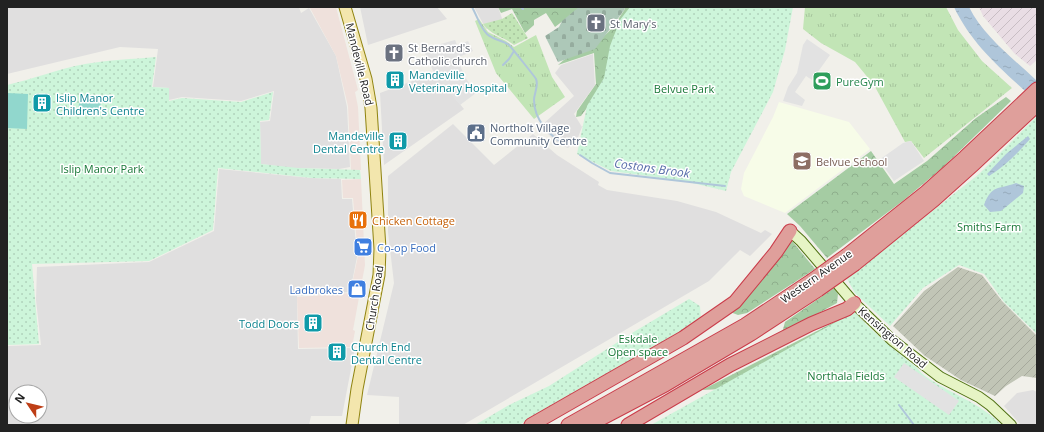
<svg xmlns="http://www.w3.org/2000/svg" width="1044" height="432" font-family="'Open Sans',sans-serif">
<defs>
<pattern id="industrial-furrows" width="10" height="10" patternUnits="userSpaceOnUse"><rect width="10" height="10" fill="#e9dde4"/><path d="M-1 1l2-2M0 10L10 0M9 11l2-2" fill="none" stroke="#c8bdc3"/></pattern>
<pattern id="construction-furrows" width="10" height="10" patternUnits="userSpaceOnUse"><rect width="10" height="10" fill="#c1c5b6"/><path d="M-1 1l2-2M0 10L10 0M9 11l2-2" fill="none" stroke="#a6a99c"/></pattern>
<pattern id="grass-tufts" width="24" height="20" patternUnits="userSpaceOnUse"><rect width="24" height="20" fill="#c2e5b6"/><path d="M3 7l-1-3M5 7V3M7 7l1-3M15 17l-1-3M17 17v-4M19 17l1-3" fill="none" stroke="#a6c49c"/></pattern>
<pattern id="forest-crowns" width="20" height="18" patternUnits="userSpaceOnUse"><rect width="20" height="18" fill="#a5cca3"/><path d="M2 6a3 3 0 1 1 6 0M12 15a3 3 0 1 1 6 0" fill="none" stroke="#8eaf8c"/></pattern>
<pattern id="cemetery-stones" width="16" height="16" patternUnits="userSpaceOnUse"><rect width="16" height="16" fill="#adc8b8"/><path d="M2 7V4a2 2 0 0 1 4 0v3zM10 15v-3a2 2 0 0 1 4 0v3z" fill="#95ac9e"/></pattern>
<pattern id="park-dots" width="8" height="8" patternUnits="userSpaceOnUse"><rect width="8" height="8" fill="#cdf5da"/><path d="M2 2h.1M6 6h.1" fill="none" stroke="#b0d2bb" stroke-width="1.8" stroke-linecap="round"/></pattern>
<pattern id="garden-dots" width="8" height="8" patternUnits="userSpaceOnUse"><rect width="8" height="8" fill="#c2e5b6"/><path d="M2 2h.1M6 6h.1" fill="none" stroke="#a6c49c" stroke-width="1.8" stroke-linecap="round"/></pattern>
<pattern id="water-ripples" width="26" height="14" patternUnits="userSpaceOnUse"><rect width="26" height="14" fill="#afc6da"/><path d="M2 4q2-2 4 0t4 0M15 11q2-2 4 0t4 0" fill="none" stroke="#96aabb"/></pattern>
</defs>
<rect width="100%" height="100%" fill="#f1f0ea"/>
<path fill="#e0dfdf" fill-rule="evenodd" d="M7 7H299L301 13 309 8 336 56 347 107 350 167 339 169 292 168 261 164 260 122 270 121 274 91 241 101 182 97 169 100V88L153 87 158 49 120 47 7 74Z
M360 7H437L447 19 368 45Z
M474 7H498L504 24 486 29Z
M593 54 595 85 574 114 582 127 577 140 568 148 559 144 548 134 542 125 574 96 555 73 561 65Z
M434 73 464 109 384 165 380 93Z
M453 124 494 165 533 134 557 155 599 182 598 185 607 190 677 201 716 212 761 233 765 230 772 234 750 256 740 250 709 281 468 422 463 425H399V397L367 395 394 283 388 232V176Z
M219 169 311 178 341 179 342 199H352L357 257 350 292 297 296 298 349 355 348 342 416H311L309 425H7V346L41 345 36 300 37 267 149 262 214 231ZM16 392H40V416H16Z
M1033 390 1037 392V425H1021L1004 406 1017 393Z"/>
<path fill="#efe1dc" d="M312 7H336L358 90 355 92 358 107 361 170H351L348 106 336 56 310 8Z
M361 179 365 265 353 330 355 331 352 347 299 348 297 297 350 293 358 256 353 198H343L342 180Z"/>
<path fill="url(#industrial-furrows)" d="M979 7H1037V60L1030 66 1014 53 983 16Z"/>
<path fill="#f7fce8" d="M779 102 849 122 870 149 785 213 744 196 741 189 744 173 773 117Z"/>
<path fill="url(#construction-furrows)" d="M958 267 982 275 1002 301 1037 336V378L1022 376 1006 386 995 396 961 380 925 356 893 326 924 291Z"/>
<path fill="url(#grass-tufts)" d="M805 7H946L958 30 982 61 1012 88 924 158 911 141 905 142 874 85 855 62 821 43 803 29Z
M479 19 488 32 506 41 514 47 536 35 552 77 565 97 534 119 496 73 475 21Z"/>
<path fill="url(#forest-crowns)" d="M498 7H581L555 27 546 13 534 20V25L525 33 512 9 501 13Z
M624 7H634L603 86 581 116 576 117 577 111 596 84 594 53 558 65C572 52 585 48 601 38 612 31 618 19 625 9Z
M1006 97 1011 101 942 168 904 200 827 258 800 226 787 214 871 151 894 184 927 161 976 118Z
M792 241 815 269 747 313 738 315 730 312 788 242Z
M834 288 838 294 837 303 782 333 785 322Z
M854 312 865 323 837 338 722 389 702 390Z"/>
<path fill="url(#cemetery-stones)" d="M579 7H624L625 9 595 49 558 62 545 36 559 27 562 21Z"/>
<path fill="url(#park-dots)" d="M630 7H793L785 50 773 92 731 172 726 191 684 181 611 171 577 154 587 106 604 78 610 46 620 20Z
M156 57 152 87 169 88V101L182 98 241 102 273 92 269 120 260 121 261 164 298 168 360 170 361 179 312 178 218 168 213 230 149 261 32 264 39 344 7 345V85C33 79 58 69 85 64 108 60 133 59 156 57Z
M1037 116V334L1004 302 984 274 959 265 923 288 890 326 855 293 847 279 979 174Z
M689 299 700 306 701 321 519 425H475L509 405 549 386 632 333Z
M854 312C873 332 894 350 916 367 919 370 921 373 925 376 950 394 980 402 1001 425H651Z"/>
<path fill="url(#garden-dots)" d="M512 13 528 38 514 45C504 37 491 35 483 24L502 19Z"/>
<path fill="#91d7cd" d="M7 93 28 94 27 129 7 128Z
M80 99 101 102 99 113 78 110Z"/>
<path fill="#e2e2e2" d="M807 39 830 55 812 80 806 76 795 92 805 100 802 106 783 101 788 87 797 73 803 45Z
M455 40 457 45 468 41 473 51 457 58 465 77 476 93 460 105 434 73 423 49Z
M911 141 924 161 894 181 879 160 903 143Z
M904 363 959 401 949 415 894 377Z"/>
<path fill="url(#water-ripples)" d="M954 7H969C984 37 1013 58 1037 81V102C1005 72 973 47 954 7Z
M1028 136 1030 139C1018 153 1005 166 989 176L987 174 1006 154Z
M1016 183 1024 186 1023 193 1001 211 990 212 984 205C992 184 998 190 1016 183Z"/>
<g fill="none" stroke-linecap="round" stroke-linejoin="round">
<path stroke="#afc6da" stroke-width="2" d="M472 7C477 16 480 27 487 34 493 40 502 40 509 45 511 47 535 77 536 79 539 86 534 93 534 100 534 120 550 137 567 145
M521 7 523 9
M503 65 509 59 514 51
M580 155 592 163 610 173 725 186
M899 405 914 425"/>
<defs>
<path id="secondary" d="M790 231 801 241 854 303 892 340 940 377 979 397 990 405 1011 425"/>
<path id="primary" d="M345 7 366 79 371 108 380 249 379 275 357 389 352 425"/>
<path id="highway" d="M847 255 926 192 965 157 1037 89
M855 264 934 200 973 165 1037 105
M531 425 683 338 735 302 776 252 790 231
M568 425 745 325 811 281
M589 425 665 385 751 334 818 290
M628 425 730 365 811 324 847 309 854 303"/>
</defs>
<use href="#secondary" stroke="#4f7111" stroke-width="12"/>
<use href="#primary" stroke="#908410" stroke-width="13"/>
<use href="#highway" stroke="#ca3c4a" stroke-width="15"/>
<use href="#secondary" stroke="#e6f4c5" stroke-width="10"/>
<use href="#primary" stroke="#f3e6ad" stroke-width="11"/>
<use href="#highway" stroke="#df9f9b" stroke-width="13"/>
<defs>
<path id="highway-bridge" d="M811 281 847 255
M818 290 855 264"/>
</defs>
<use href="#highway-bridge" stroke="#ca3c4a" stroke-width="15" stroke-linecap="butt"/>
<use href="#highway-bridge" stroke="#df9f9b" stroke-width="13"/>
</g>
<defs>
<symbol id="church-square" viewBox="-11 -11 22 22"><rect x="-9" y="-9" width="18" height="18" rx="4" fill="#6b7280" stroke="#fff"/><path d="M-1.2-6h2.4v3.5h3.3v2.4h-3.3V6h-2.4V-.1h-3.3v-2.4h3.3Z" fill="#fff"/></symbol>
<symbol id="building-square" viewBox="-11 -11 22 22"><rect x="-9" y="-9" width="18" height="18" rx="4" fill="#0f9aa8" stroke="#fff"/><path d="M-4-6H4V6H1V3H-1V6H-4ZM-2.5-4.3h1.7v1.8h-1.7ZM.8-4.3h1.7v1.8H.8ZM-2.5-1h1.7V.8h-1.7ZM.8-1h1.7V.8H.8Z" fill="#fff"/></symbol>
<symbol id="stadium-square" viewBox="-11 -11 22 22"><rect x="-9" y="-9" width="18" height="18" rx="4" fill="#2e9e5b" stroke="#fff"/><path d="M0-5a6.5 5 0 1 0 0 10a6.5 5 0 1 0 0-10ZM-3.5-1.8h7v3.6h-7Z" fill="#fff"/></symbol>
<symbol id="civic-square" viewBox="-11 -11 22 22"><rect x="-9" y="-9" width="18" height="18" rx="4" fill="#5c6f8a" stroke="#fff"/><path d="M-.6-6.5H3V-4.5H.6V-3L4-1V1h2V6H-6V1h2V-1L-.6-3ZM-1.2 2.5V6h2.4V2.5Z" fill="#fff"/></symbol>
<symbol id="school-square" viewBox="-11 -11 22 22"><rect x="-9" y="-9" width="18" height="18" rx="4" fill="#8d6e63" stroke="#fff"/><path d="M0-5L7-2L0 1L-7-2ZM-4 1L0 2.5L4 1V4Q0 6-4 4Z" fill="#fff"/></symbol>
<symbol id="restaurant-square" viewBox="-11 -11 22 22"><rect x="-9" y="-9" width="18" height="18" rx="4" fill="#e8710a" stroke="#fff"/><path d="M-5-6h1v4h1v-4h1v4h1v-4h1v5L-1.5 .5V6h-2V.5L-5-1ZM5-6V6H3V1.5H1.5Q1.5-4 5-6Z" fill="#fff"/></symbol>
<symbol id="supermarket-square" viewBox="-11 -11 22 22"><rect x="-9" y="-9" width="18" height="18" rx="4" fill="#3f7fe0" stroke="#fff"/><path d="M-6-5.5h2.5l.6 2H6L4.5 2H-2.5L-4.4-4H-6ZM-1.5 3.2a1.3 1.3 0 1 0 .1 0ZM3 3.2a1.3 1.3 0 1 0 .1 0Z" fill="#fff"/></symbol>
<symbol id="shop-square" viewBox="-11 -11 22 22"><rect x="-9" y="-9" width="18" height="18" rx="4" fill="#3f7fe0" stroke="#fff"/><path d="M-5-2.5h2.3a2.7 3.5 0 0 1 5.4 0H5L5.5 6h-11ZM-1.5-2.5h3a1.5 2.3 0 0 0-3 0Z" fill="#fff"/></symbol>
</defs>
<g fill-rule="evenodd">
<use href="#church-square" x="585" y="12" width="22" height="22"/>
<use href="#church-square" x="383" y="42" width="22" height="22"/>
<use href="#building-square" x="384" y="69" width="22" height="22"/>
<use href="#stadium-square" x="811" y="70" width="22" height="22"/>
<use href="#building-square" x="31" y="92" width="22" height="22"/>
<use href="#civic-square" x="465" y="122" width="22" height="22"/>
<use href="#building-square" x="387" y="130" width="22" height="22"/>
<use href="#school-square" x="791" y="150" width="22" height="22"/>
<use href="#restaurant-square" x="347" y="209" width="22" height="22"/>
<use href="#supermarket-square" x="352" y="236" width="22" height="22"/>
<use href="#shop-square" x="346" y="278" width="22" height="22"/>
<use href="#building-square" x="302" y="312" width="22" height="22"/>
<use href="#building-square" x="326" y="341" width="22" height="22"/>
</g>
<g text-anchor="middle" dominant-baseline="central" stroke-width="3" stroke-linejoin="round" paint-order="stroke">
<g font-size="11" fill="#5b616d" stroke="#fff" text-anchor="start">
<text x="610" y="23">St Mary's</text>
<text x="408" y="47">St Bernard's<tspan x="408" dy="13">Catholic church</tspan></text>
</g>
<g font-size="11" fill="#222" stroke="#fff">
<text transform="translate(360 64) rotate(76)">Mandeville Road</text>
<text transform="translate(816 276) rotate(-35)">Western Avenue</text>
<text transform="translate(374 298) rotate(-81)">Church Road</text>
<text transform="translate(893 337) rotate(41)">Kensington Road</text>
</g>
<g font-size="11" fill="#0d838f" stroke="#fff" text-anchor="start">
<text x="409" y="74">Mandeville<tspan x="409" dy="13">Veterinary Hospital</tspan></text>
<text x="56" y="97">Islip Manor<tspan x="56" dy="13">Children's Centre</tspan></text>
<text x="384" y="135" text-anchor="end">Mandeville<tspan x="384" dy="13">Dental Centre</tspan></text>
<text x="299" y="323" text-anchor="end">Todd Doors</text>
<text x="351" y="346">Church End<tspan x="351" dy="13">Dental Centre</tspan></text>
</g>
<g font-size="11" fill="#27864d" stroke="#fff" text-anchor="start">
<text x="836" y="81">PureGym</text>
</g>
<g font-size="11" fill="#187837" stroke="#fff">
<text x="684" y="88">Belvue Park</text>
<text x="102" y="168">Islip Manor Park</text>
<text x="989" y="226">Smiths Farm</text>
<text x="638" y="338">Eskdale<tspan x="638" dy="13">Open space</tspan></text>
<text x="846" y="375">Northala Fields</text>
</g>
<g font-size="11" fill="#4e5e75" stroke="#fff" text-anchor="start">
<text x="490" y="127">Northolt Village<tspan x="490" dy="13">Community Centre</tspan></text>
</g>
<g font-size="11" fill="#785e54" stroke="#fff" text-anchor="start">
<text x="816" y="161">Belvue School</text>
</g>
<g font-size="11" fill="#c56008" stroke="#fff" text-anchor="start">
<text x="372" y="220">Chicken Cottage</text>
</g>
<g font-size="11" fill="#366cbe" stroke="#fff" text-anchor="start">
<text x="377" y="247">Co-op Food</text>
<text x="343" y="289" text-anchor="end">Ladbrokes</text>
</g>
<g font-size="12" font-style="italic" fill="#576ca9" stroke="#fff">
<text transform="translate(652 168) rotate(8)">Costons Brook</text>
</g>
</g>
<rect width="1044" height="432" fill="none" stroke="#222222" stroke-width="16"/>
<g transform="translate(28 404) rotate(305)"><circle r="19" fill="#ffffff" stroke="#a7a7a7"/>
<path d="M0-3L7 15L0 10L-7 15Z" fill="#be3e16"/>
<text y="-6" font-size="11" font-weight="bold" text-anchor="middle" fill="#222222">N</text>
</g>
</svg>
